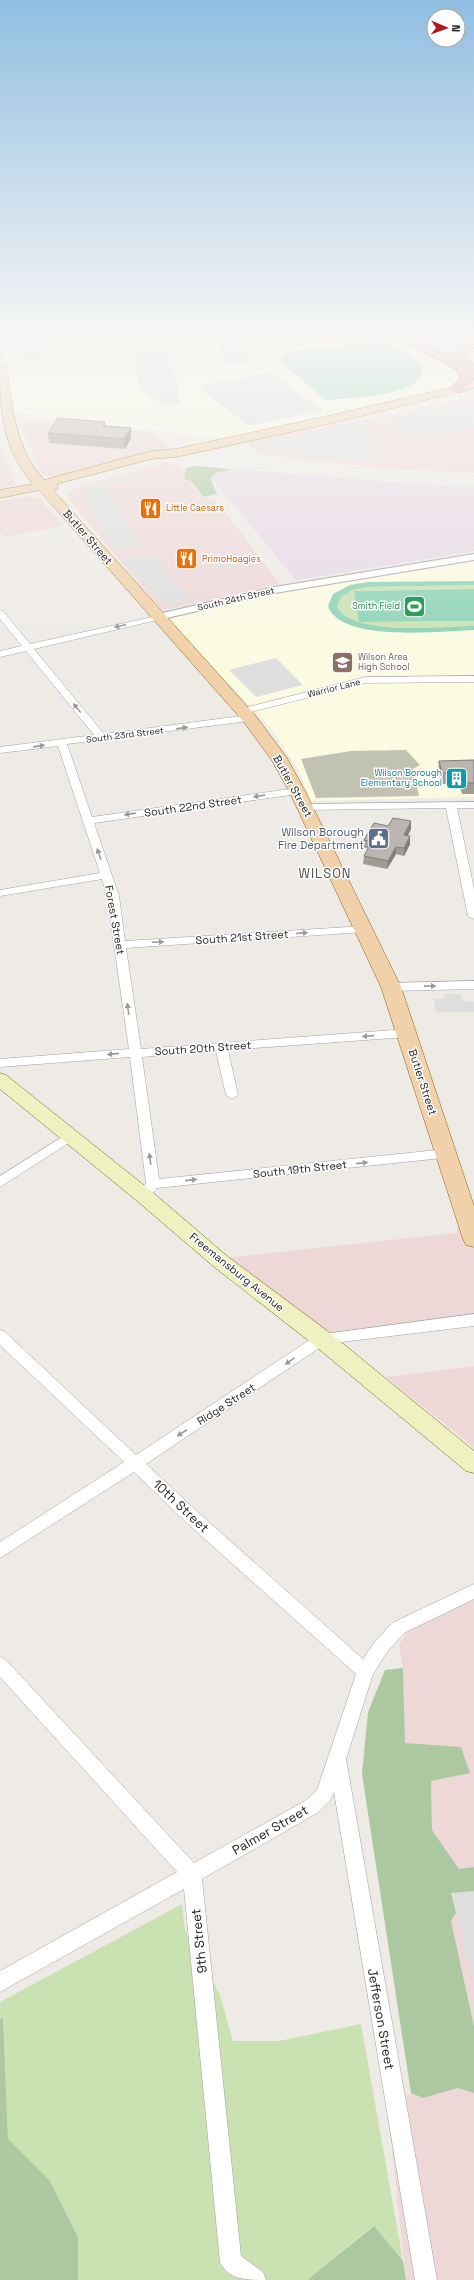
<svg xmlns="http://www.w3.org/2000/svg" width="474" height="2280" font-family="'Space Grotesk',sans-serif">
<rect width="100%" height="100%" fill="#eeebe6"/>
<path fill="#edd8d7" d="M474 398V473L393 469 267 455 253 450 248 442 350 421 366 420 444 402Z
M20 421H43L152 432 174 450 57 478 42 474Z
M0 449 17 484 0 489Z
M169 462 184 472 185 479 191 481 204 497 216 500 280 584 165 610 160 608 68 499 69 494 73 489 86 484Z
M27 496 39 498 63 526 4 537 0 532V501Z
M474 1225V1318L324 1334 223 1258 457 1233V1226Z
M474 1366V1448L386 1377Z
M474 1592V2026L451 1921 463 1901 459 1869 432 1830 431 1781 405 1743 403 1668 399 1645 411 1624Z
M458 2088 474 2093V2280H406L387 2104 411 2093 423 2098Z"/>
<path fill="#e6d9e4" d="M232 469 442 486 474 487V551L296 580 218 486 209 478 216 473Z"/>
<path fill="#fbfbe2" d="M1 335H392L454 370 463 378 455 388 225 439 12 413Z
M474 561V797L311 801 298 769 272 730 169 619 286 591Z"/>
<path fill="#c2c2b2" d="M406 750 420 765 413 769 419 796 316 798 301 759 351 751Z"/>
<path fill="#cae2b2" d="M474 585V589L355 591 359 622 474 621V626C445 626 349 637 337 606L341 597 353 590 368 587Z
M182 1904 185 1930 220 1995 233 2041H279L361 2024 403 2261 373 2226 307 2280H78V2237L50 2181 8 2139 3 2018 0 2019V2002Z"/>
<path fill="#acc8a0" d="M336 335H387L336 341Z
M196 466 232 469 216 473 210 478 217 494 204 497 191 481 184 479 186 468Z
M403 1668 405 1743 461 1747 470 1773 431 1781 432 1830 459 1869 474 1867V1898L463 1901 451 1921 474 2026V2093L458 2088 423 2098 411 2093 362 1774 368 1712 385 1670Z
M3 2018 8 2139 50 2181 78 2237V2280H0V2019Z
M374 2226 403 2261 406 2280H307Z"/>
<path fill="#8ed3b8" d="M382 340 413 357 421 365C431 397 345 398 326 400L278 360 286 353Z
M474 581V585L368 587 353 590 341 597 337 606C349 637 445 626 474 626V630C442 631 340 643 328 606L333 594 350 585 368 582Z
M474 589V621L359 622 354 591Z"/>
<path fill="#dedede" d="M4 335H45V361L39 364 15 354 4 346Z
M242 338 244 343H246L250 358H248L249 363 224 364 219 339Z
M172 350 180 404 163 405 139 389 135 351Z
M271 373 323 410 249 426 200 389 205 388 203 385Z
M474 402V428L395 431 386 417Z
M357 422 368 431 373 462 267 453 257 443Z
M135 473 144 475 104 487 142 545 114 548 82 499 81 492 91 486Z
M151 554 190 598 184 600 186 603 171 605 167 602 162 603 121 559Z
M276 658 303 685 256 697 229 670Z
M444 994H461L462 1001 474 1002V1012H436L434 999H444Z
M474 1891V1987L451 1893Z"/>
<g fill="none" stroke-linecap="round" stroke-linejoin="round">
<defs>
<path id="minor" d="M0 610 3 611 30 644 161 615V619L34 649 104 734 249 715 254 718 249 721 67 744 92 817 297 788 302 791 297 794 94 823 119 896 125 941 364 926 370 929 364 932 126 948 141 1049 407 1029 413 1033 407 1037 228 1050 238 1095 232 1099 226 1095 216 1051 142 1057 159 1179 447 1149 452 1151 454 1154 452 1157 157 1188C151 1195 148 1201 138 1198L136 1195 146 1183 130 1057 0 1067V1059L129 1049 107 896 102 879 0 896V890L100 873 58 746 0 753V747L94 735 26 651 0 657V651L22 646 0 619Z
M474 676V682L365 683 243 714 238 711 240 709 365 677Z
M474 802V808H457L474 889V919L468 916 446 808 305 810 300 807 305 804Z
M474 981V989L391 991 385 987 391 983Z
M70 1132 75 1133 76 1136 75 1139 0 1187V1176Z
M474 1314V1326L325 1344 146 1464 201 1515 363 1659 375 1642 392 1623 474 1584V1599L404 1633 387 1652 373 1674 346 1759 437 2280H415L334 1792 329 1802 317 1813 202 1879 241 2256 263 2272 266 2280C246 2280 229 2280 220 2262L184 1889 0 1992V1971L177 1872 0 1677V1657L6 1660 194 1863 305 1801 317 1790 356 1674 189 1525 134 1472 0 1558V1542L124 1462 0 1345V1330L5 1332 136 1455 317 1335Z"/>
<path id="tertiary" d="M474 554V560L275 593 158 620 152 617 158 614 275 587Z"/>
<path id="secondary" d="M0 1073 6 1075 150 1190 227 1256 330 1333 474 1451V1473L466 1471 314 1345 213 1266 136 1200 0 1089Z"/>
<path id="primary" d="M0 363 6 366C12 407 15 448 44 480L151 451 176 449 337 414 474 382V388L337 422 176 457 151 459 60 483 57 484 58 486 57 489 53 490 255 715 287 758 305 791 401 987 474 1206V1247L466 1245 463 1239 381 987 289 791 271 759 243 721 39 490 0 498V490L33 484C1 447 0 409 0 363Z"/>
<path id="motorway" d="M394 335H409L452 358 451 355 459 346 474 340V347L463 355 474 365V378L461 392H453L451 389 461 378 456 369Z"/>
</defs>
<use href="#minor" stroke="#a2a2a2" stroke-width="1"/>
<use href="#tertiary" stroke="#a2a2a2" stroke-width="2"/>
<use href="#secondary" stroke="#5f6813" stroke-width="1"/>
<use href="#primary" stroke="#866013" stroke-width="1"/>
<use href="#motorway" stroke="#c53a6a" stroke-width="2"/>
<use href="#minor" fill="#fff" fill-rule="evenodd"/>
<use href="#tertiary" fill="#fff" fill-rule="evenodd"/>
<use href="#secondary" fill="#eff2c0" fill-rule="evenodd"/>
<use href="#primary" fill="#f0d1a9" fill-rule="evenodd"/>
<use href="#motorway" fill="#dc97a4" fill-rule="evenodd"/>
</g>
<path fill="#a19b96" d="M105 422 106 426 131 428V438L125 449 49 443 48 433Z
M474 760V794H462L459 783 441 784 438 772 439 761Z
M388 826 411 829 407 836 410 844 404 856 396 854 387 869 363 864 364 856 368 848H363L364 840Z"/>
<path fill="#837e7a" d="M131 428V438L125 449 124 439Z
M411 821V829L404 843V835Z
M410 836V844L404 856V848Z
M396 847V854L387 869 388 861Z"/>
<path fill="#bbb4af" stroke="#837e7a" d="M58 418 105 422 103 426 131 428 124 439 48 433Z
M474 760V783H463L460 772 442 773 439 761Z
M393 818 411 821 404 835 410 836 404 848 396 847 388 861 364 856 372 841 364 840 374 823 388 826Z"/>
<defs><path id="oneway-solid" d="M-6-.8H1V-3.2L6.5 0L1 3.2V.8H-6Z"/></defs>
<g fill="#9a9a9a">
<use href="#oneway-solid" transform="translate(120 626) rotate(167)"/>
<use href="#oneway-solid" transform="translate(77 708) rotate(-130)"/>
<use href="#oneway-solid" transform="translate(182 728) rotate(-8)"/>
<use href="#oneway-solid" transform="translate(39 746) rotate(-8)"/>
<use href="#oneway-solid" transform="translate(259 796) rotate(172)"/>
<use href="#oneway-solid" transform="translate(130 814) rotate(172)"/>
<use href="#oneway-solid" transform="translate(99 854) rotate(-109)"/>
<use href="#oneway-solid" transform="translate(302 933) rotate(-5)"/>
<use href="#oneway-solid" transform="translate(158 942) rotate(-3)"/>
<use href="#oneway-solid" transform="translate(430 986) rotate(-1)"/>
<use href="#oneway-solid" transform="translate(128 1009) rotate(-98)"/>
<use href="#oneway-solid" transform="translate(368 1036) rotate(176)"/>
<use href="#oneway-solid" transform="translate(113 1054) rotate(174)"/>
<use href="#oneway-solid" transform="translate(150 1159) rotate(-98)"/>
<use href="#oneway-solid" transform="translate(362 1163) rotate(-6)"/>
<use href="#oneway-solid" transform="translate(191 1180) rotate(-6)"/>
<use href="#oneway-solid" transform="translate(290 1361) rotate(145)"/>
<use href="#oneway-solid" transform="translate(182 1433) rotate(147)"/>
</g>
<linearGradient id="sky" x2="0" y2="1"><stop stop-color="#90bee1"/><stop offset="0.51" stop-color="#f7f6f4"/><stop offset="1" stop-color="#f7f6f4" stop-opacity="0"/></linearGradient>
<rect width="474" height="654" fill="url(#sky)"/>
<defs>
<symbol id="restaurant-square" viewBox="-11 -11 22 22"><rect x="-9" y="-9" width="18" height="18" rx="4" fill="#e8710a" stroke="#fff"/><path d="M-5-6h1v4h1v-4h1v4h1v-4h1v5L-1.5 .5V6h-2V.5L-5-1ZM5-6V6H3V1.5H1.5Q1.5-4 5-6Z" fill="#fff"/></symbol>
<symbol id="stadium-square" viewBox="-11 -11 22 22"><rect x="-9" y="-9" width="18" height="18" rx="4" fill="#2e9e5b" stroke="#fff"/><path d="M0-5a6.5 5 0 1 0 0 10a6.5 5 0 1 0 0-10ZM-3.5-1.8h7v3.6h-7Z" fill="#fff"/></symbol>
<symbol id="school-square" viewBox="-11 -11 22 22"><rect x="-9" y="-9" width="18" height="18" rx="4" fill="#8d6e63" stroke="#fff"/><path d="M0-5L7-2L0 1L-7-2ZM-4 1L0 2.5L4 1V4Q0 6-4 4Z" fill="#fff"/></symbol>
<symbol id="building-square" viewBox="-11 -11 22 22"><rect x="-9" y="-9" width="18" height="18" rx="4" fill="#0f9aa8" stroke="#fff"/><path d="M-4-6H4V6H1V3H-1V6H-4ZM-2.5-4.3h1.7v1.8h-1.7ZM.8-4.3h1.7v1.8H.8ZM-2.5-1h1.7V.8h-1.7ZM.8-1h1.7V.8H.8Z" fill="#fff"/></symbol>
<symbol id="civic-square" viewBox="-11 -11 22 22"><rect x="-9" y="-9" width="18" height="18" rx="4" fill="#5c6f8a" stroke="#fff"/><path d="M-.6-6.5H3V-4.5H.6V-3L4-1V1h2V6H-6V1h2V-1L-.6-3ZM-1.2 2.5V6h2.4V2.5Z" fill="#fff"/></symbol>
</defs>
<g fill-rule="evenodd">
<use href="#restaurant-square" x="138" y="496" width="25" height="25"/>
<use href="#restaurant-square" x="174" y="546" width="25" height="25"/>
<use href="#stadium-square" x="402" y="594" width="25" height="25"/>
<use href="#school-square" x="330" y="650" width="25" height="25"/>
<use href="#building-square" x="444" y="766" width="25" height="25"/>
<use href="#civic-square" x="366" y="826" width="25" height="25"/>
</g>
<g text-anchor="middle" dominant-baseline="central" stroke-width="3" stroke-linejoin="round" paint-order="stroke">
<g font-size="9" fill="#c56008" stroke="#fff" text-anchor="start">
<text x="166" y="508">Little Caesars</text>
<text x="202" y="559">PrimoHoagies</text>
</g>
<g font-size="9" fill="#1e1e1e" stroke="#fff">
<text transform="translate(236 599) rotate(-13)">South 24th Street</text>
<text transform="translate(334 688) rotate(-14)">Warrior Lane</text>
<text transform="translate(125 735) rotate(-7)">South 23rd Street</text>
</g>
<g font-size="9" fill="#27864d" stroke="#fff" text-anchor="end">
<text x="400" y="606">Smith Field</text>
</g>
<g font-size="9" fill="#785e54" stroke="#fff" text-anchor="start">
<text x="358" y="657">Wilson Area<tspan x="358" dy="10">High School</tspan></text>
</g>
<g font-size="9" fill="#0d838f" stroke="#fff" text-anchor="end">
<text x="442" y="773">Wilson Borough<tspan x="442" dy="10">Elementary School</tspan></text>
</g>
<g font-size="11" fill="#1e1e1e" stroke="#fff">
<text transform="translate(88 537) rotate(49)">Butler Street</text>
<text transform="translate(293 786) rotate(61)">Butler Street</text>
<text transform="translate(193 806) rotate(-8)">South 22nd Street</text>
<text transform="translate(115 920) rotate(80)">Forest Street</text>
<text transform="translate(242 937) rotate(-4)">South 21st Street</text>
<text transform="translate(203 1048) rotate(-4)">South 20th Street</text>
<text transform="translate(423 1082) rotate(72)">Butler Street</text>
<text transform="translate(300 1169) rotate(-6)">South 19th Street</text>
<text transform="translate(237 1272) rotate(39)">Freemansburg Avenue</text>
<text transform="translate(226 1404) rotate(-33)">Ridge Street</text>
</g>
<g font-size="11" fill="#4e5e75" stroke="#fff" text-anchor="end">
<text x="364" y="832">Wilson Borough<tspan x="364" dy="13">Fire Department</tspan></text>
</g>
<g font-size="13" letter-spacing="1" fill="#515151" stroke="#fff">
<text x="325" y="873">WILSON</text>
</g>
<g font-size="13" fill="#1e1e1e" stroke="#fff">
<text transform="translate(181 1506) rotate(43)">10th Street</text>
<text transform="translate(270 1830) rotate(-30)">Palmer Street</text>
<text transform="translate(199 1941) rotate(-96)">9th Street</text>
<text transform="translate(381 2019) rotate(80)">Jefferson Street</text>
</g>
</g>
<g transform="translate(446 28) rotate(92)"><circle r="19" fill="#ffffff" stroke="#a5a5a5"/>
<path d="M0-3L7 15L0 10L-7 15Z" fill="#b41919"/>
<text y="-6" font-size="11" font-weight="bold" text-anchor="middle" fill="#1e1e1e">N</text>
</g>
</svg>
